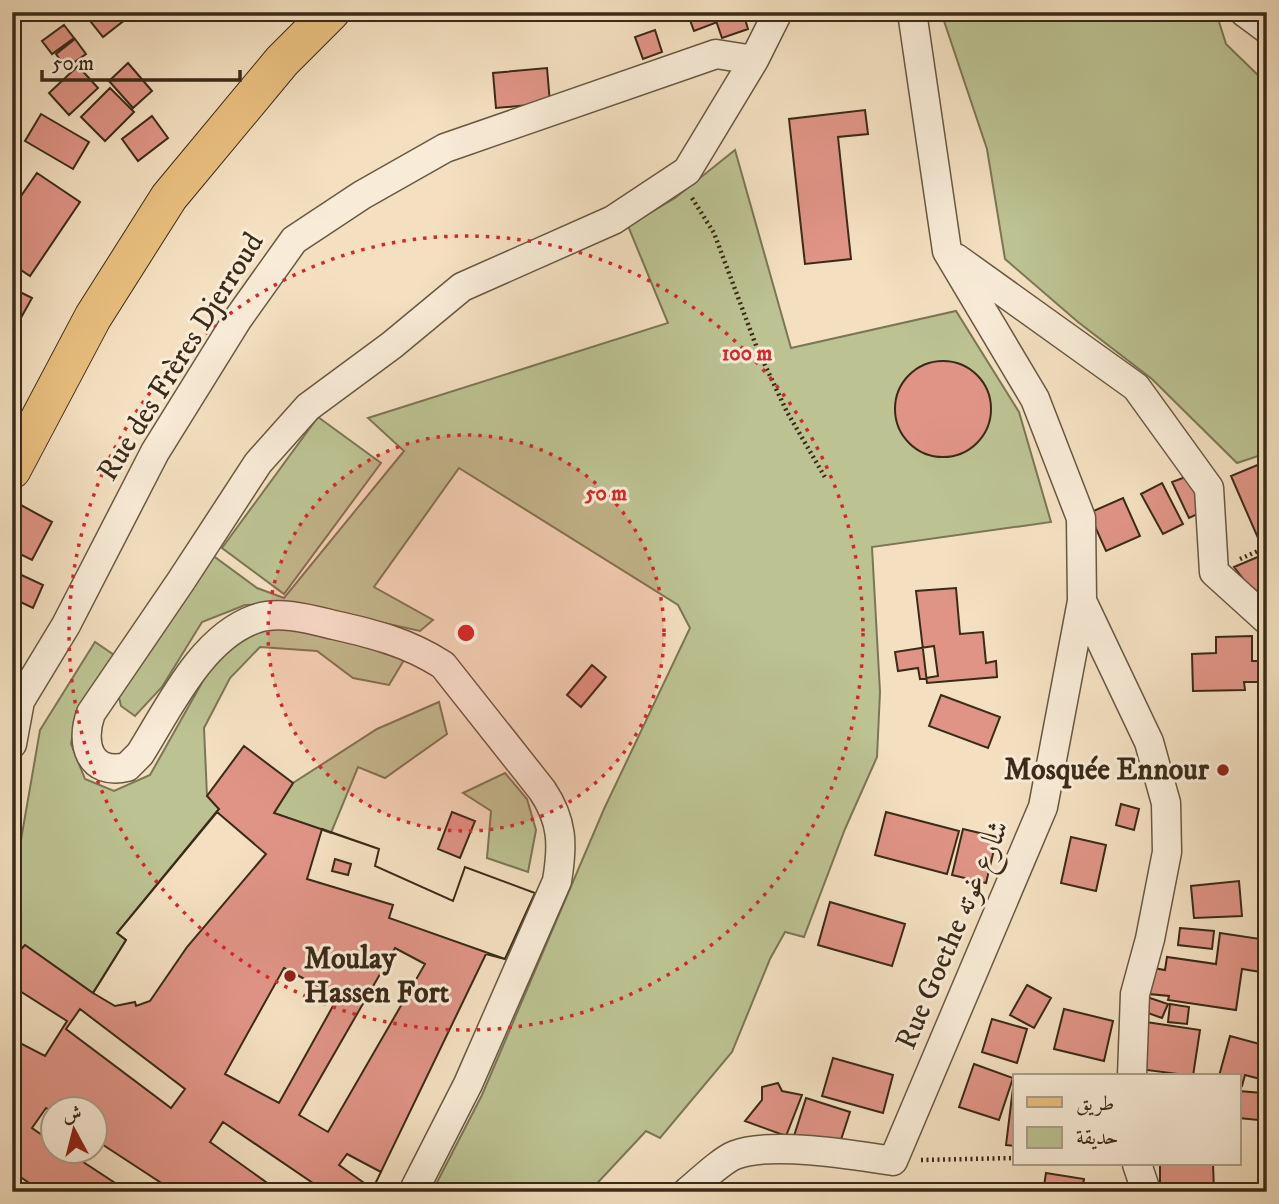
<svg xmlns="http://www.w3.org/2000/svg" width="1279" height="1204" font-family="'IM FELL DW Pica',Amiri,serif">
<rect width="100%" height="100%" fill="#f4e0c1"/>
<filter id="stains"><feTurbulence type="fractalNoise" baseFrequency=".00286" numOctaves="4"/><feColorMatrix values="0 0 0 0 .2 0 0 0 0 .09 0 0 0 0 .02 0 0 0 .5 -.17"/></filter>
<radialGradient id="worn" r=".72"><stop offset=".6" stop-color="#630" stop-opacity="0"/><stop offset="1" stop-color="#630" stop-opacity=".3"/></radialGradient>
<path fill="#bcc292" stroke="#7b7655" stroke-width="2" d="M941 12H1216L1226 44 1267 84V453L1237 463 1152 379 1078 322 1005 259 987 149Z
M735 150 791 348 956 311 1019 412 1051 522 872 547 880 692 877 757 845 829 804 937 785 932 770 959 732 1052 660 1138 646 1131 589 1192H432L482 1095 604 809 690 628 678 605 459 468 374 587 433 620 420 631 299 604 245 605 202 622 162 687 135 716 121 706 117 689 212 555 257 588 284 598 404 451 368 418 668 323 628 226 675 198Z
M318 417 381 463 284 594 222 548Z
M267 626 305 627 404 660 389 685 353 678 317 651 260 647 230 678 204 728 207 796 219 809 117 933 126 940 93 993 25 945 12 959V858L21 840 40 730 95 642 117 657 77 710 71 744 85 779 114 791 150 775 204 679 231 642Z
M439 702 447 734 385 778 358 767 331 833 274 813 293 783 377 729Z
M505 773 527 799 536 830 528 872 487 858 491 811 463 793Z"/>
<path fill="#e09486" stroke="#3a2a18" stroke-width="2" fill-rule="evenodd" d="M83 12H135L103 37Z
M687 12H711L715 23 694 31Z
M713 12H743L748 29 722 38Z
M64 25 74 38 52 54 42 41Z
M655 30 662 52 643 59 635 37Z
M75 39 86 54 66 68 56 54Z
M128 63 152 91 133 108 109 81Z
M78 66 98 88 69 115 49 93Z
M547 68 550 103 496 108 493 73Z
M110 88 134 112 105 141 81 117Z
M865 110 868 134 838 137 851 259 805 264 789 119Z
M41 114 89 142 73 169 25 141Z
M152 116 168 138 138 161 122 139Z
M37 173 80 202 30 276 12 264V209Z
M12 288 32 298 12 334Z
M895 409a48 48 0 1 1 96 0a48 48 0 1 1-96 0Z
M1267 461V534L1258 538 1231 476Z
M1188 476 1204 511 1189 518 1172 482Z
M1162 483 1183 524 1163 534 1141 494Z
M1123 498 1140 536 1106 551 1089 513Z
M19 504 52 522 32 560 12 550 18 539 12 536V518Z
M1267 553V610L1234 567Z
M15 572 43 585 33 608 12 598V578Z
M956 588 960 634 983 632 986 663 996 661 997 677 927 683 916 591Z
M1252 636V661H1262L1263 682H1244L1245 690 1193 691 1192 654 1216 653V637Z
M934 646 938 676 920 679 918 668 898 671 895 652Z
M592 665 606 677 581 707 567 695Z
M941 695 1000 717 988 748 929 726Z
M244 746 293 783 274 813 379 849 375 866 453 901 465 867 535 893 505 959 486 954 376 1182 393 1192H42L12 1171V959L25 945 93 993 126 940 117 933 219 809 207 796ZM335 859 351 864 348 875 332 871ZM52 1110H94V1152H52Z
M1121 804 1139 809 1134 830 1116 825Z
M217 812 266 854 187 947 150 1001 136 1006 135 1002 115 1006 93 993 126 940 117 933Z
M452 812 475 821 460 858 438 849Z
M886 812 959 831 947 874 875 855Z
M322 829 379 849 375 866 453 901 465 867 535 893 505 959 389 918 393 905 307 879Z
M963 829 997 837 986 883 952 875Z
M1071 837 1106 845 1096 891 1061 883Z
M1239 881 1242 916 1194 918 1191 886Z
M830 902 905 924 892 966 818 945Z
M1180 928 1214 931 1212 949 1178 945Z
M1220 933 1267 940V973L1242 969 1236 1010 1168 1000 1169 996 1149 994 1153 968 1165 970 1167 957 1216 964Z
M395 948 425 964 328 1132 299 1115Z
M284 968 338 997 279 1103 225 1074Z
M1027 985 1051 998 1034 1028 1010 1015Z
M12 986 67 1021 45 1056 12 1039Z
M1144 996 1168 1004 1162 1018 1139 1010Z
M1170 1004 1189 1007 1187 1024 1168 1022Z
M80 1009 185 1089 171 1108 66 1029Z
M1064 1009 1113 1021 1104 1061 1054 1049Z
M992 1019 1027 1029 1017 1063 982 1052Z
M1146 1022 1200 1030 1193 1076 1139 1069Z
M1230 1036 1267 1046V1069L1264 1080 1245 1075 1242 1086 1239 1085V1076H1219Z
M833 1058 893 1075 883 1113 822 1096Z
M974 1064 1013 1078 999 1120 959 1107Z
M778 1083 782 1091 802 1095 786 1136 745 1121 762 1100V1087Z
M1013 1088H1015V1146L1006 1145Z
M1239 1091 1262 1093 1258 1120 1239 1118Z
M806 1098 850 1112 838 1149 794 1136Z
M46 1108 52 1112V1142L32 1128Z
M223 1122 326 1192H280L210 1142Z
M94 1139 175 1192H129L68 1152H94Z
M347 1154 381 1172 376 1182 393 1192H373L374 1190 339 1165Z
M1160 1164H1213L1214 1191H1160Z
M1046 1173 1084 1179 1082 1192H1043Z
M1241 1186 1267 1188V1192H1240Z"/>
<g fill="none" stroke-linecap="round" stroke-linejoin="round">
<defs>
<path id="minor" d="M1244 12 1267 29
M956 258 1136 387 1209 488 1214 572 1267 620
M1082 601 1149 742 1166 803 1167 852 1150 939 1135 994 1132 1076
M12 744 20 701 66 625 155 452 237 320 294 240 362 195 445 148 716 54 754 60 778 12
M1137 1164 1144 1185V1192
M413 1192 468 1084 557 881C563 845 563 821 542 790L443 665C407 642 374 634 334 625 310 619 278 610 255 619 201 638 169 708 140 754L127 767C89 776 80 743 91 713L181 581 258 463 308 407 392 345 462 287 613 220 687 171 754 60
M687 1192C699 1182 722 1160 735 1155 770 1141 855 1155 893 1161L1043 807 1082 601 1081 518 1035 399 947 251 912 12"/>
<path id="major" d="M12 470 93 317 169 197 282 61 331 12"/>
</defs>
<use href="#minor" stroke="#685842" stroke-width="31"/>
<use href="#major" stroke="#3a2a18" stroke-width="39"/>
<path stroke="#3a2a18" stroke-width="4.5" stroke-dasharray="2 3.5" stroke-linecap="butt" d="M692 198 714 233 757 348 787 412 826 479
M1240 559 1267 547
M921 1160 1015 1158"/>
<use href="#minor" stroke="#f8ebd7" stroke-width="28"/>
<use href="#major" stroke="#eac080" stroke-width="37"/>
</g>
<circle cx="466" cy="633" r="198" fill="#d62828" fill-opacity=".12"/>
<g fill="none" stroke="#d62828" stroke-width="3.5" stroke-dasharray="3.5 7">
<circle cx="466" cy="633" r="198"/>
<circle cx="466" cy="633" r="397"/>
</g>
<g fill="#8f2418" stroke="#f8ebd7" stroke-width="2.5">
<circle cx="1223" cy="770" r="7"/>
<circle cx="290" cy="976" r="7"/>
</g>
<g text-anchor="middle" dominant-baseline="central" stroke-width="6" stroke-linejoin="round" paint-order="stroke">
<g font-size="30" fill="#3a2a18" stroke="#f8ebd7">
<text transform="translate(181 357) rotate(-58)">Rue des Frères Djerroud</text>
<text transform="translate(953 935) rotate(-67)">Rue Goethe شارع غوته</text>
</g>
<g font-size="30" font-weight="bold" fill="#3a2a18" stroke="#f8ebd7" text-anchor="end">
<text x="1209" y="770">Mosquée Ennour</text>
<text x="304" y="959" text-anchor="start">Moulay<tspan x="304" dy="34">Hassen Fort</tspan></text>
</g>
</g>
<circle cx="466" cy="633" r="10" fill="#d62828" stroke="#f8ebd7" stroke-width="3.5"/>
<g font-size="21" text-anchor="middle" font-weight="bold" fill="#d62828" stroke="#f8ebd7" stroke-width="6" stroke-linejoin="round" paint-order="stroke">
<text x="747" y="360">100 m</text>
<text x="606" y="500">50 m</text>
</g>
<rect width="1279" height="1204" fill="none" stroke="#f4e0c1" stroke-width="42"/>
<rect x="14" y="14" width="1251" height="1176" fill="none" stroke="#3a2a18" stroke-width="3.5"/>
<rect x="21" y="21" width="1237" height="1162" fill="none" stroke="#3a2a18" stroke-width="2"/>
<rect x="1013" y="1074" width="228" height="91" fill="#f8ebd7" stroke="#ac9e8b" stroke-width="2"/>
<rect x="1027" y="1097" width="35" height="10" fill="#eac080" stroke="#ac9e8b" stroke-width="2"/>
<text x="1076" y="1110" font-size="21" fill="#3a2a18">طريق</text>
<rect x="1027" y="1127" width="35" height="21" fill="#bcc292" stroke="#ac9e8b" stroke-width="2"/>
<text x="1076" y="1144" font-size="21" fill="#3a2a18">حديقة</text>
<g transform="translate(74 1130) rotate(353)"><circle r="33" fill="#f8ebd7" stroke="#ac9e8b" stroke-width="2"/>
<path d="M0-5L12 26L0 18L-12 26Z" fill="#8f2418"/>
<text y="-10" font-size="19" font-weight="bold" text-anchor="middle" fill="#3a2a18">ش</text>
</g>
<path d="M42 70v10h198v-10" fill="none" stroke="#3a2a18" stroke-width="3.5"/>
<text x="52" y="70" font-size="21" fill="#3a2a18" stroke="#f8ebd7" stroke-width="5" paint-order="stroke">50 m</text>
<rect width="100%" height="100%" filter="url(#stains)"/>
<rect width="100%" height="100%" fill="url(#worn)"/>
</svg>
